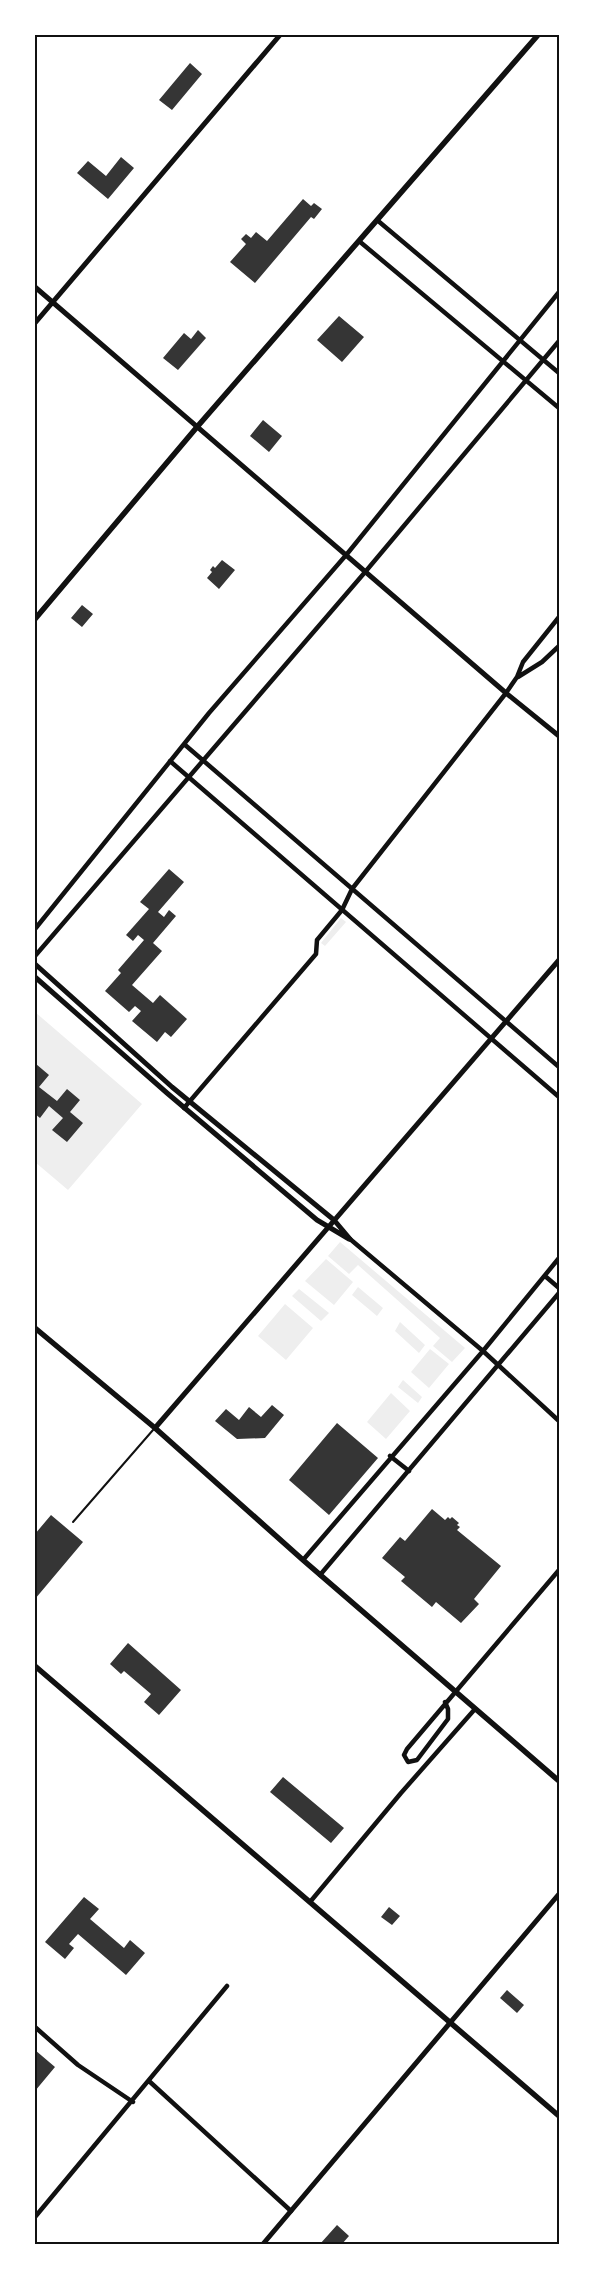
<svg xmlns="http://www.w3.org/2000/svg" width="594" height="2279" font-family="Spectral,serif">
<rect width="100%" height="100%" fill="#fff"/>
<path fill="#eee" d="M341 918 346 922 325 946 321 943Z
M35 1012 142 1104 68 1190 35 1162Z
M340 1242 465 1348 452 1362 433 1346 440 1338 358 1265 349 1274 328 1256Z
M326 1259 353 1282 334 1305 305 1281Z
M358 1287 383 1308 377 1316 352 1295Z
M299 1289 329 1313 321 1321 292 1296Z
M285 1304 313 1328 286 1360 258 1336Z
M400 1322 425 1345 419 1353 395 1331Z
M430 1349 449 1364 429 1388 411 1372Z
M403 1380 422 1397 418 1403 398 1387Z
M391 1393 410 1411 386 1439 367 1422Z"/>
<path fill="#353535" d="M190 63 202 74 172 110 159 100Z
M121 157 134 168 108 199 77 173 88 161 106 176Z
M303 199 311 206 314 203 322 209 314 219 311 217 255 283 230 262 246 244 241 239 246 234 251 238 256 232 267 241Z
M339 316 364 337 342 362 317 340Z
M198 330 206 338 178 370 163 358 184 333 191 339Z
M263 420 282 436 269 452 250 436Z
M222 560 235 570 219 589 207 578 212 572 210 570 213 566 215 568Z
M82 605 93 614 82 627 71 618Z
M169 869 184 882 158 912 164 917 169 910 176 916 153 943 162 951 132 985 153 1003 160 995 187 1019 171 1037 165 1032 157 1042 132 1021 141 1011 135 1006 129 1012 105 991 121 973 118 970 144 940 138 935 133 941 126 935 149 909 140 902Z
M36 1064 49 1075 39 1087 57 1101 67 1089 80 1100 70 1112 83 1123 67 1142 52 1130 63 1118 49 1106 40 1118 35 1114Z
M272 1405 284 1415 265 1438 237 1439 215 1421 226 1409 239 1420 249 1407 261 1417Z
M337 1423 378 1458 329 1515 289 1480Z
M432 1509 445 1520 448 1517 450 1519 452 1517 459 1523 457 1525 460 1527 457 1530 501 1566 474 1599 479 1604 461 1623 436 1602 432 1607 401 1581 405 1577 382 1558 400 1537 405 1541Z
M51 1515 83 1542 35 1599V1534Z
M128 1643 181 1690 159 1715 144 1702 151 1694 124 1671 121 1674 110 1664Z
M283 1777 344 1828 331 1843 270 1792Z
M84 1897 99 1909 90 1919 124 1948 130 1940 145 1953 126 1975 78 1934 69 1944 74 1948 65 1959 45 1942Z
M389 1907 400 1916 392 1925 381 1917Z
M507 1990 524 2005 517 2013 500 1998Z
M35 2050 55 2067 35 2091Z
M337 2225 349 2236 342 2244H320Z"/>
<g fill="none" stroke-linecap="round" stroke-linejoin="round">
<path stroke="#111" stroke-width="2" d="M73 1522 153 1430"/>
<path stroke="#111" stroke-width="4.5" d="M377 220 559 373
M359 241 559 408
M518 677 542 662 559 646
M184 744 559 1067
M170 761 559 1097
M35 929 209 713 347 554 559 292
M35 956 366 571 559 341
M184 1108 316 954 317 940 342 910 352 889 506 693 517 677 523 662 559 617
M350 1239 483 1351 559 1421
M545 1276 559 1288
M390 1456 409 1471
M303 1560 483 1351 559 1258
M320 1575 559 1293
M445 1702 448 1709V1719L417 1760 408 1762 404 1755 407 1749 559 1570
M310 1902 401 1793 475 1709
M35 2027 78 2065 133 2102
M149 2081 291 2211
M35 2217 227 1986"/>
<path stroke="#111" stroke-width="5" d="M35 287 506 693 559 736
M35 323 280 35
M35 964 172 1087 334 1220 350 1239
M35 977 167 1093 317 1220 349 1239
M155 1428 559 960
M263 2244 559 1894"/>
<path stroke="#111" stroke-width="5.5" d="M35 619 197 427 538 35
M35 1328 155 1428 303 1560 559 1781
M35 1666 559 2116"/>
</g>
<rect width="594" height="2279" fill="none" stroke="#ffffff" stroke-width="72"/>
<rect x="36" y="36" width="522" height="2207" fill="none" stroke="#111" stroke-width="2"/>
</svg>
